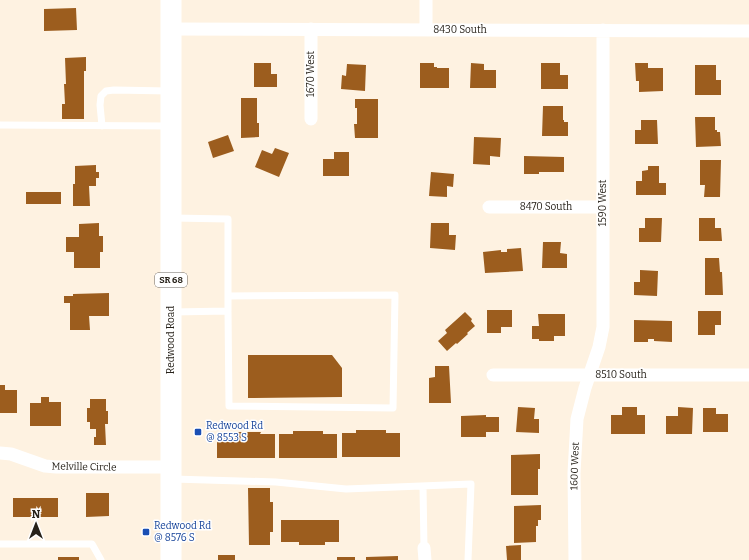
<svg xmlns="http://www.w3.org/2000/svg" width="749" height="560" font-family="Bitter,serif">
<rect width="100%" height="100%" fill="#fef2e1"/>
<path fill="#9c5d1e" d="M76 8 77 30 44 31V9Z
M86 57V71H84V119H62V104H65L64 84H66L65 58Z
M254 63H271V74H277V87H254Z
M420 63H434V67H437V68H449V88H420Z
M471 63 484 64V70H496V88H470Z
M541 63H560V75H568V89H541Z
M635 63H648V68H663V91L639 92V81H636Z
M347 64 366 65 365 91 341 89 342 75 346 76Z
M695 65H716V80H721V95H695Z
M241 98H257V123H259V137L241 138Z
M355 99H378V138H355L354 124H357V108H355Z
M543 106H563V120H564V122H568V136H542Z
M695 117H715V130H717V132H720L721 146 696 147Z
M641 120H657L658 144H635V130H641Z
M228 135 234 151 213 158 208 142Z
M474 137 501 138 500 157 490 156V165L473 164Z
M275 148 289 153 279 177 255 167 262 150 272 154Z
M334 152H349V176H323V159H334Z
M524 156 564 157V172H539V174H524Z
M700 160H721L720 197H704L705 185H700Z
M96 165V172H99V178H96V186H89L90 206H73V184H75V166Z
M648 166H659V183H666V195H636V181H642V171L648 170Z
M431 172 454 174 453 187 447 186V197L429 196Z
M26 192H61V204H26Z
M645 218H662L661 242H639V228H645Z
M699 218H715V228H721L722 241H699Z
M99 223V236H103V252H100V268H74V252H66V237H79V224Z
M431 223H449V235H456L455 250 430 248Z
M543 242H561L560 253 567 254V268H542Z
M521 248 523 271 485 273 483 252 501 250V252H507V249Z
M705 258H719L720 272H722L723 295H705Z
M640 270 658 271 657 296 634 295V282H640Z
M109 293V316H89L90 330H70V303H64V296H73V294Z
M487 310H512V327H501V333H487Z
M698 311H721V325H715V335H698Z
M465 312 472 319 471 321 475 326 467 333 468 334 457 344 456 343 447 351 438 341 447 333 445 330Z
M538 314H565V336H554V341H539V339H532V326H539Z
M634 320 672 321V342L654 341V339H648V342H634Z
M248 355H332L342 368V397L248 398Z
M435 366H449L451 403H429V378L435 377Z
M0 385H5V390H17V413H0Z
M41 397H49V402H61V426H30V403H41Z
M90 399H106V411H108V424H105L106 445H94V437H96V429H90V422H87V408H90Z
M518 407 535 408 534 419H539V433L516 432Z
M622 407H637V415H645V434H611V415H622Z
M678 407 693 408 692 434H666V416H678Z
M703 408H716V414H728V432H703Z
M486 415V417H499V432H486V437H461V416Z
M356 430H386V433H400V457H342V433H356Z
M293 431H323V434H337V458H279V434H293Z
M230 432H261L260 434H275V458H217V434L230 435Z
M540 454V469H538V495H511V455Z
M248 488H270V502H273V532H270V545H249Z
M86 493H109V516L86 517Z
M13 498H58V517H13Z
M541 505V520H538V526H536V542L514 543V506Z
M281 520H339V542H325V545H299V542H281Z
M521 545V560H507L506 546Z
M218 555H235V560H218Z
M398 556V560H366V557Z
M58 557H79V560H58Z
M337 557H355V560H337Z"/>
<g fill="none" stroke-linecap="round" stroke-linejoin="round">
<path stroke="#fff" stroke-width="7" d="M0 125 170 126
M102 126 100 105 101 96 106 91 114 90 169 91
M173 218 228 219V311L173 312
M228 296 395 295 393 408 229 406 228 311
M173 479 276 482 346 489 471 484 468 560
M423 487 424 548
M0 544H92L101 560"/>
<path stroke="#fff" stroke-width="13" d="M426 0V30
M171 29 749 31
M311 119V29
M489 207H603
M493 375H749
M0 453 11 454 45 466 56 467H171
M424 548 425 560
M575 560 574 473 577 419 585 388 599 347 603 327V30"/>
<path stroke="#fff" stroke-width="21" d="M171 0V560"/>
</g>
<g fill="#1a4fb4" stroke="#fff" stroke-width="1.5">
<rect x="194" y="428" width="8" height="8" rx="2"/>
<rect x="142" y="528" width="8" height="8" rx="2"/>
</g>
<g text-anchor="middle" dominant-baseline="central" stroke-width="3" stroke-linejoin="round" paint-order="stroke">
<rect fill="#fff" stroke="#68645f" stroke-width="1" x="155" y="273" width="32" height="14" rx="3"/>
<g font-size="9" font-weight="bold" fill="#27221a">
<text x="171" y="280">SR 68</text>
</g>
<g font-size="10" fill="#27221a" stroke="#fff">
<text x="460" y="30">8430 South</text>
<text transform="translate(311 74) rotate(-90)">1670 West</text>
<text transform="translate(603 203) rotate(-90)">1590 West</text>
<text x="546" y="207">8470 South</text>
<text transform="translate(171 340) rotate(-90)">Redwood Road</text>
<text x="621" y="375">8510 South</text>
<text transform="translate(575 466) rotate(-88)">1600 West</text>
<text transform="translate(84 467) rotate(1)">Melville Circle</text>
</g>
<g font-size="10" fill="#164399" stroke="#fff" text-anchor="start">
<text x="206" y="426">Redwood Rd<tspan x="206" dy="12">@ 8553 S</tspan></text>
<text x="154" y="526">Redwood Rd<tspan x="154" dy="12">@ 8576 S</tspan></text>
</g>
</g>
<g transform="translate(36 524)" stroke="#ffffff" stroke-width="3" paint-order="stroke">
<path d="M0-3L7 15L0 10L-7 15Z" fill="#27221a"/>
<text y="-6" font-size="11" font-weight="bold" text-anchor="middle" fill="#27221a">N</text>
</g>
</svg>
